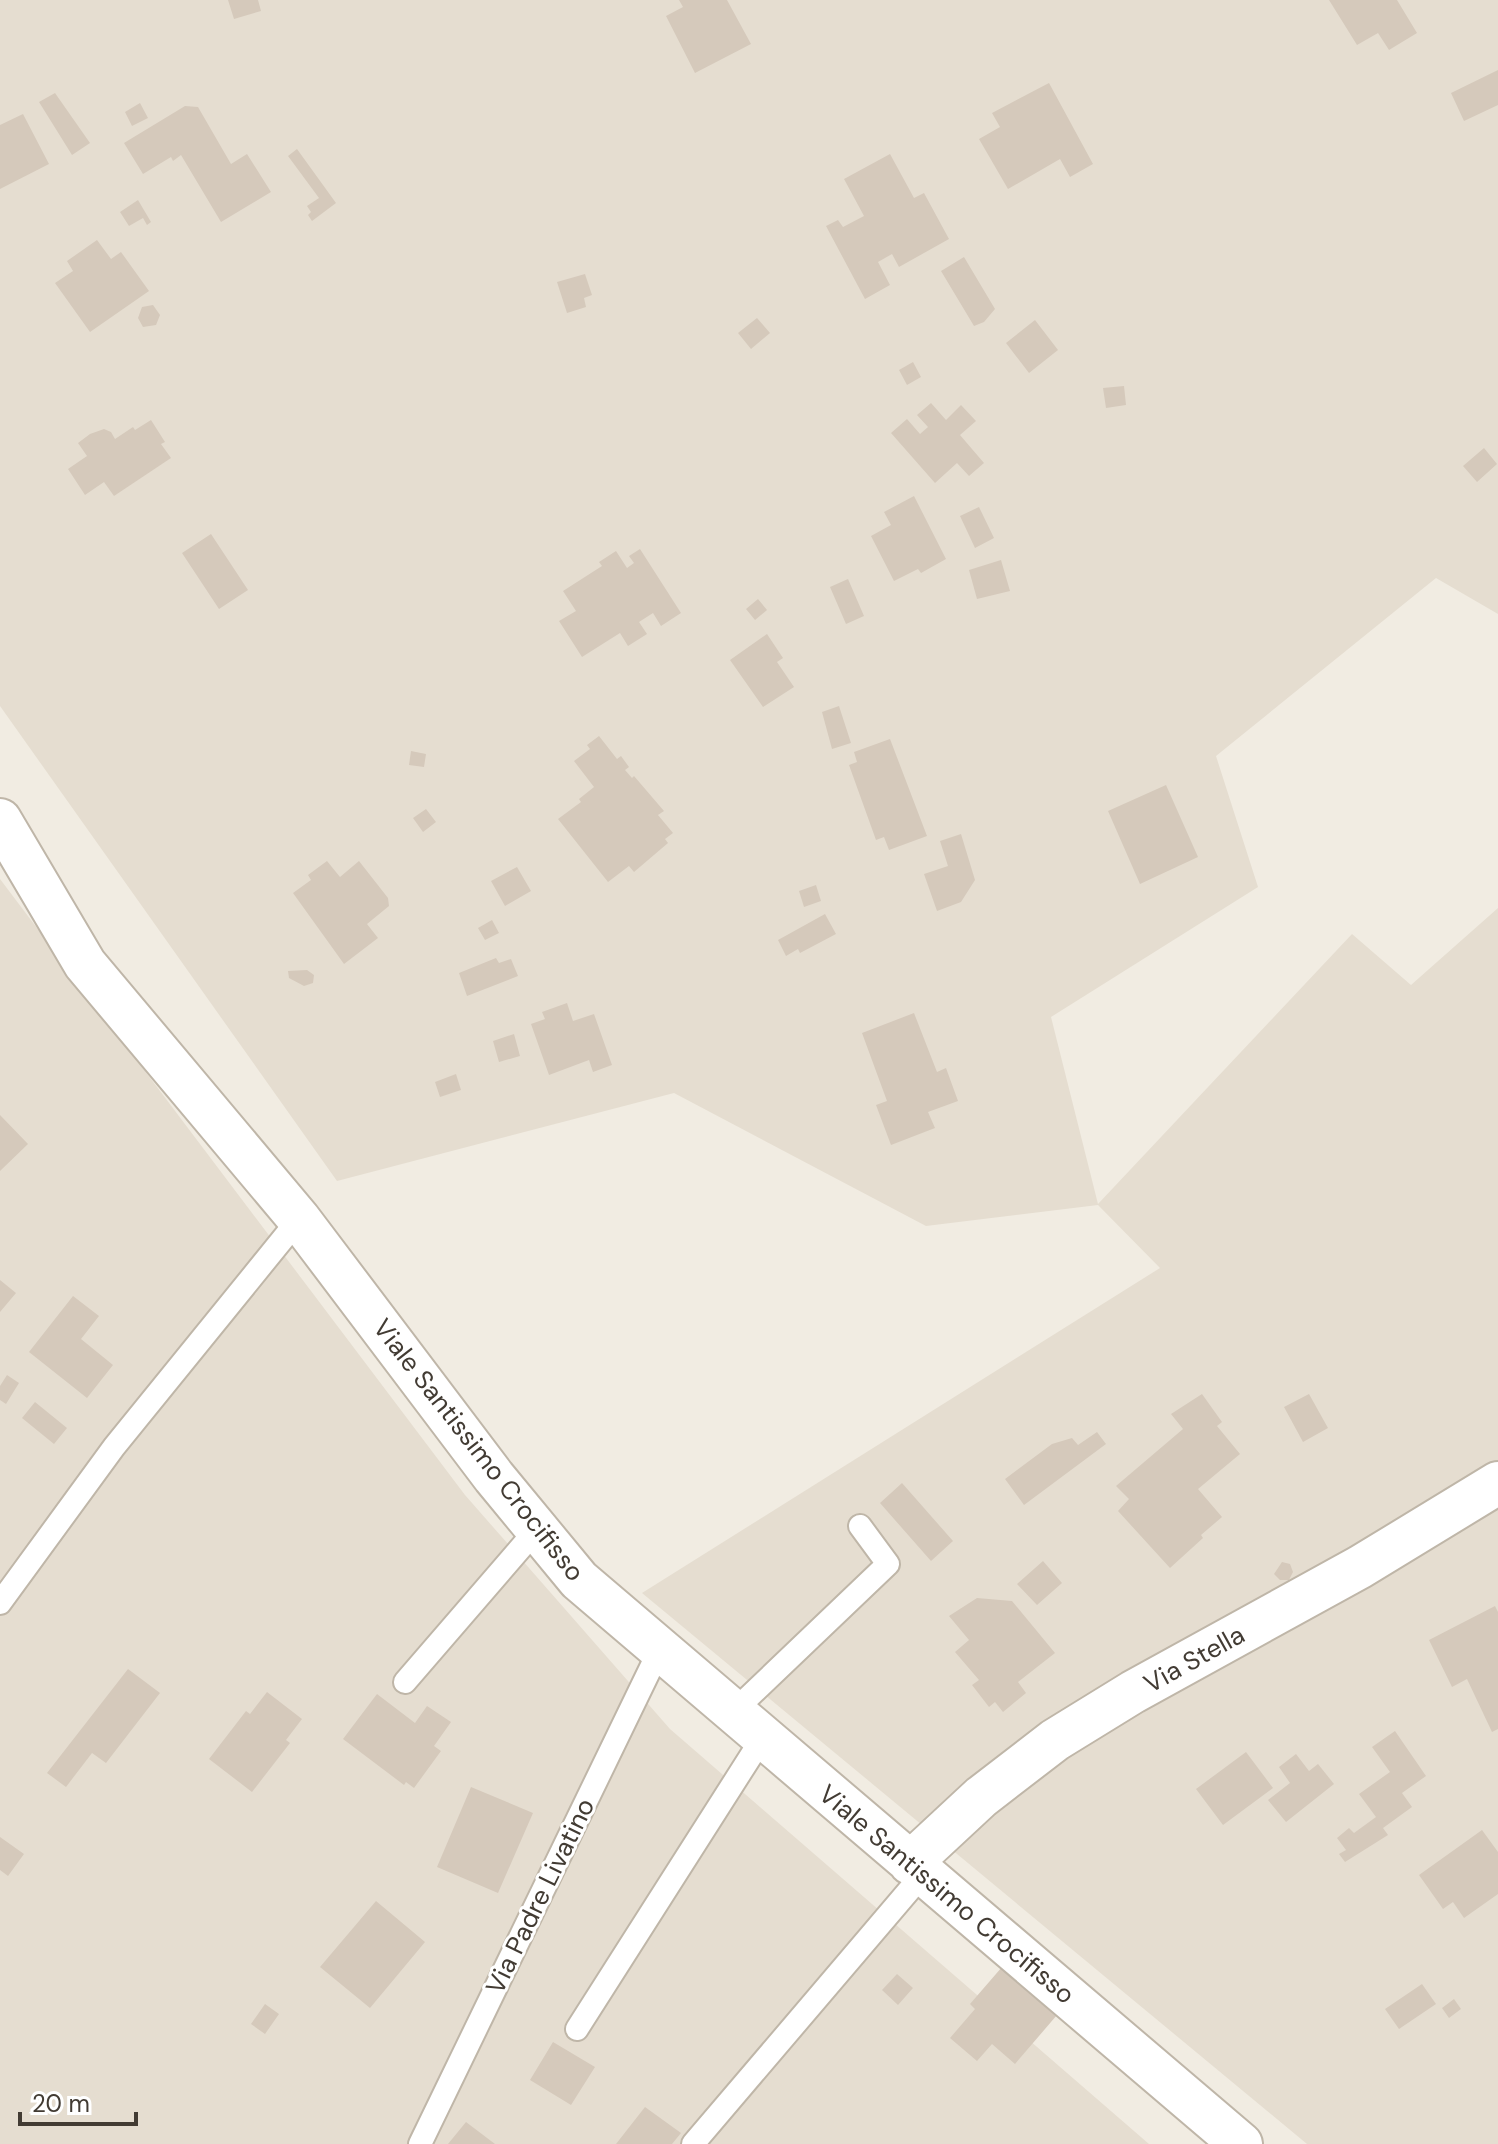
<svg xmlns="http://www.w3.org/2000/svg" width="1498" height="2144" font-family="'DM Sans',sans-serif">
<rect width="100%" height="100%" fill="#f1ece2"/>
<path fill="#e5ddd0" d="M0 0H1498V614L1436 578 1216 756 1258 887 1051 1017 1098 1204 1352 934 1411 985 1498 908V2144H1307L642 1593 1160 1268 1098 1205 926 1226 674 1093 337 1181 0 706Z
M0 879 465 1495 670 1729 1149 2144H0Z"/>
<path fill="#d5c9bb" d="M228 0H258L261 11 234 19Z
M679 0H727L751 44 695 73 666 16 683 7Z
M1329 0H1397L1417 33 1389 50 1378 33 1357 45Z
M1498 70V105L1464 121 1451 93Z
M1049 83 1093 164 1070 177 1060 159 1008 189 979 139 1000 127 992 113Z
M55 93 90 143 72 155 39 102Z
M140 103 148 118 132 126 125 112Z
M185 106 198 107 231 164 247 154 271 192 221 222 181 155 173 161 171 157 143 174 124 143Z
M23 114 49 164 0 189V125Z
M297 149 336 203 312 221 308 215 311 212 307 206 319 198 288 156Z
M890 154 914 198 924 193 949 239 899 267 892 254 878 262 890 285 865 299 826 226 838 220 843 227 864 216 844 179Z
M138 200 151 222 147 225 143 218 129 226 120 212Z
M97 240 111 259 121 252 149 291 90 332 55 283 73 271 67 261Z
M964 257 995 309 984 322 974 326 941 271Z
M585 274 592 295 584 298 586 307 567 313 557 282Z
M153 305 160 315 156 325 143 327 138 318 142 307Z
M757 318 770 333 751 349 738 333Z
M1035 320 1058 350 1029 373 1006 343Z
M913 362 921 377 907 385 899 370Z
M1124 386 1126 405 1106 408 1103 388Z
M931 403 946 420 961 405 976 421 960 435 984 463 969 476 957 463 935 483 891 433 907 419 920 434 928 427 917 415Z
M151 420 165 442 161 444 171 458 114 496 104 482 85 495 68 469 87 456 78 443 90 434 104 429 111 432 115 439 133 427 135 430Z
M1484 448 1497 464 1477 482 1463 466Z
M914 496 946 559 921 573 918 569 894 581 871 536 891 525 884 512Z
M979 507 994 538 975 548 960 516Z
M211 534 248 590 219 609 182 553Z
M640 549 681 613 661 626 653 613 639 622 647 634 628 646 620 633 582 657 559 621 576 611 563 591 602 566 599 562 616 551 627 568 634 563 629 556Z
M1001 560 1010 591 977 599 969 570Z
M848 579 864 616 846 624 830 587Z
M758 599 767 610 755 620 746 609Z
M767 634 783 658 777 662 794 687 763 707 730 660Z
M839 706 851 743 832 749 822 712Z
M599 736 617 759 621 756 629 767 625 770 632 778 634 776 664 811 658 815 673 833 665 839 668 843 634 872 629 866 608 882 558 819 581 802 579 799 594 787 574 761 590 749 587 745Z
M890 739 927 836 889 850 884 837 876 840 849 765 857 762 854 752Z
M411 751 426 754 424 767 409 765Z
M1166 785 1198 857 1140 884 1108 811Z
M426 809 436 822 423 832 413 818Z
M961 834 975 880 961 902 937 911 924 874 948 866 940 841Z
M327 861 340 877 359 861 388 898 389 906 367 924 378 938 344 964 293 893 311 880 308 875Z
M517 867 531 891 505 906 491 881Z
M816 885 821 901 804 907 799 891Z
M825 914 836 934 800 953 798 949 786 956 778 940Z
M492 920 499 933 485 940 478 928Z
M496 958 499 963 511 959 518 976 467 996 459 973Z
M307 970 314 975 313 983 304 986 289 978 288 971Z
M567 1003 573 1021 594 1014 612 1065 593 1072 589 1060 549 1075 531 1024 545 1019 542 1012Z
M914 1013 937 1072 946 1068 958 1101 928 1112 935 1128 891 1145 876 1105 887 1101 862 1033Z
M514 1034 520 1056 499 1062 493 1041Z
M456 1074 461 1090 440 1097 435 1082Z
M0 1115 28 1144 0 1171Z
M0 1280 16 1293 0 1312Z
M73 1296 99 1316 81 1339 113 1365 87 1398 29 1352Z
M7 1375 19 1383 6 1404 0 1400V1386Z
M1202 1394 1222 1422 1217 1426 1240 1454 1198 1489 1222 1517 1201 1535 1203 1538 1170 1568 1118 1511 1129 1499 1116 1486 1183 1429 1171 1414Z
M1309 1394 1328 1428 1303 1442 1284 1407Z
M35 1402 67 1428 54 1444 22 1418Z
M1097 1432 1106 1444 1024 1505 1005 1479 1052 1444 1072 1438 1078 1445Z
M902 1483 953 1541 931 1561 880 1503Z
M1043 1561 1062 1583 1037 1605 1017 1584Z
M1282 1562 1290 1564 1293 1572 1289 1580H1280L1274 1574Z
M977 1598 1012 1601 1055 1653 1018 1682 1026 1693 1003 1712 995 1702 989 1707 972 1685 979 1680 955 1652 969 1640 949 1616Z
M1495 1606 1498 1612V1729L1492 1732 1467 1679 1452 1687 1429 1640Z
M128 1669 160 1693 106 1763 92 1753 66 1787 47 1773Z
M267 1692 302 1719 286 1740 290 1743 252 1792 209 1759 246 1711 250 1714Z
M377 1694 415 1723 427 1706 451 1722 434 1746 441 1751 414 1788 406 1782 404 1785 343 1739Z
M1395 1731 1426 1776 1402 1793 1412 1807 1383 1828 1388 1835 1345 1862 1339 1854 1346 1850 1337 1838 1349 1828 1354 1833 1376 1817 1359 1794 1390 1772 1372 1747Z
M1246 1752 1273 1788 1223 1825 1196 1789Z
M1296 1754 1309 1771 1318 1764 1334 1784 1286 1822 1268 1800 1290 1783 1279 1767Z
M471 1787 533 1813 498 1893 437 1867Z
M1482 1830 1498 1852V1894L1464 1918 1453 1902 1443 1909 1419 1875Z
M0 1837 24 1854 8 1876 0 1870Z
M376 1901 425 1942 370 2008 320 1967Z
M1002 1967 1057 2015 1015 2064 992 2044 977 2061 950 2038 975 2009 970 2004Z
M897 1974 913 1988 898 2005 882 1990Z
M1422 1984 1436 2004 1399 2029 1385 2009Z
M1454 1999 1461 2009 1449 2018 1442 2008Z
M265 2004 279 2014 265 2034 251 2024Z
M553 2042 595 2067 571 2105 530 2080Z
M645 2107 681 2133 672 2144H616Z
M466 2122 495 2144H448Z"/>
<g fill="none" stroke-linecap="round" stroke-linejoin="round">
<defs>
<path id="lane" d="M0 1603 114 1447 299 1219
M405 1682 537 1529
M733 1712 888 1564 860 1526
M577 2029 763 1737
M420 2144 660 1649
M693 2144 923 1874"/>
<path id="street" d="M0 820 85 964 299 1219 494 1477 579 1580 1241 2144
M910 1863 981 1797 1055 1740 1133 1692 1360 1567 1498 1483"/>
</defs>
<use href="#lane" stroke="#bfb6a8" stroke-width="26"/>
<use href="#street" stroke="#bfb6a8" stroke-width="46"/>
<use href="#lane" stroke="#fff" stroke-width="22"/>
<use href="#street" stroke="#fff" stroke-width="42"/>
</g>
<g text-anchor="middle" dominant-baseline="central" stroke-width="6" stroke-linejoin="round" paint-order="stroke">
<g font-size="26" fill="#423b33" stroke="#fff">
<text transform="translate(479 1450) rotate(52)">Viale Santissimo Crocifisso</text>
<text transform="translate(1194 1659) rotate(-29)">Via Stella</text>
<text transform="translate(947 1894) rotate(40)">Viale Santissimo Crocifisso</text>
<text transform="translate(540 1896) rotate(-64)">Via Padre Livatino</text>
</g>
</g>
<path d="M20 2112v12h116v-12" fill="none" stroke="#423b33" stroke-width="4"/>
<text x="32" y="2112" font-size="24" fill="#423b33" stroke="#ffffff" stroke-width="6" paint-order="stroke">20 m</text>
</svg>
